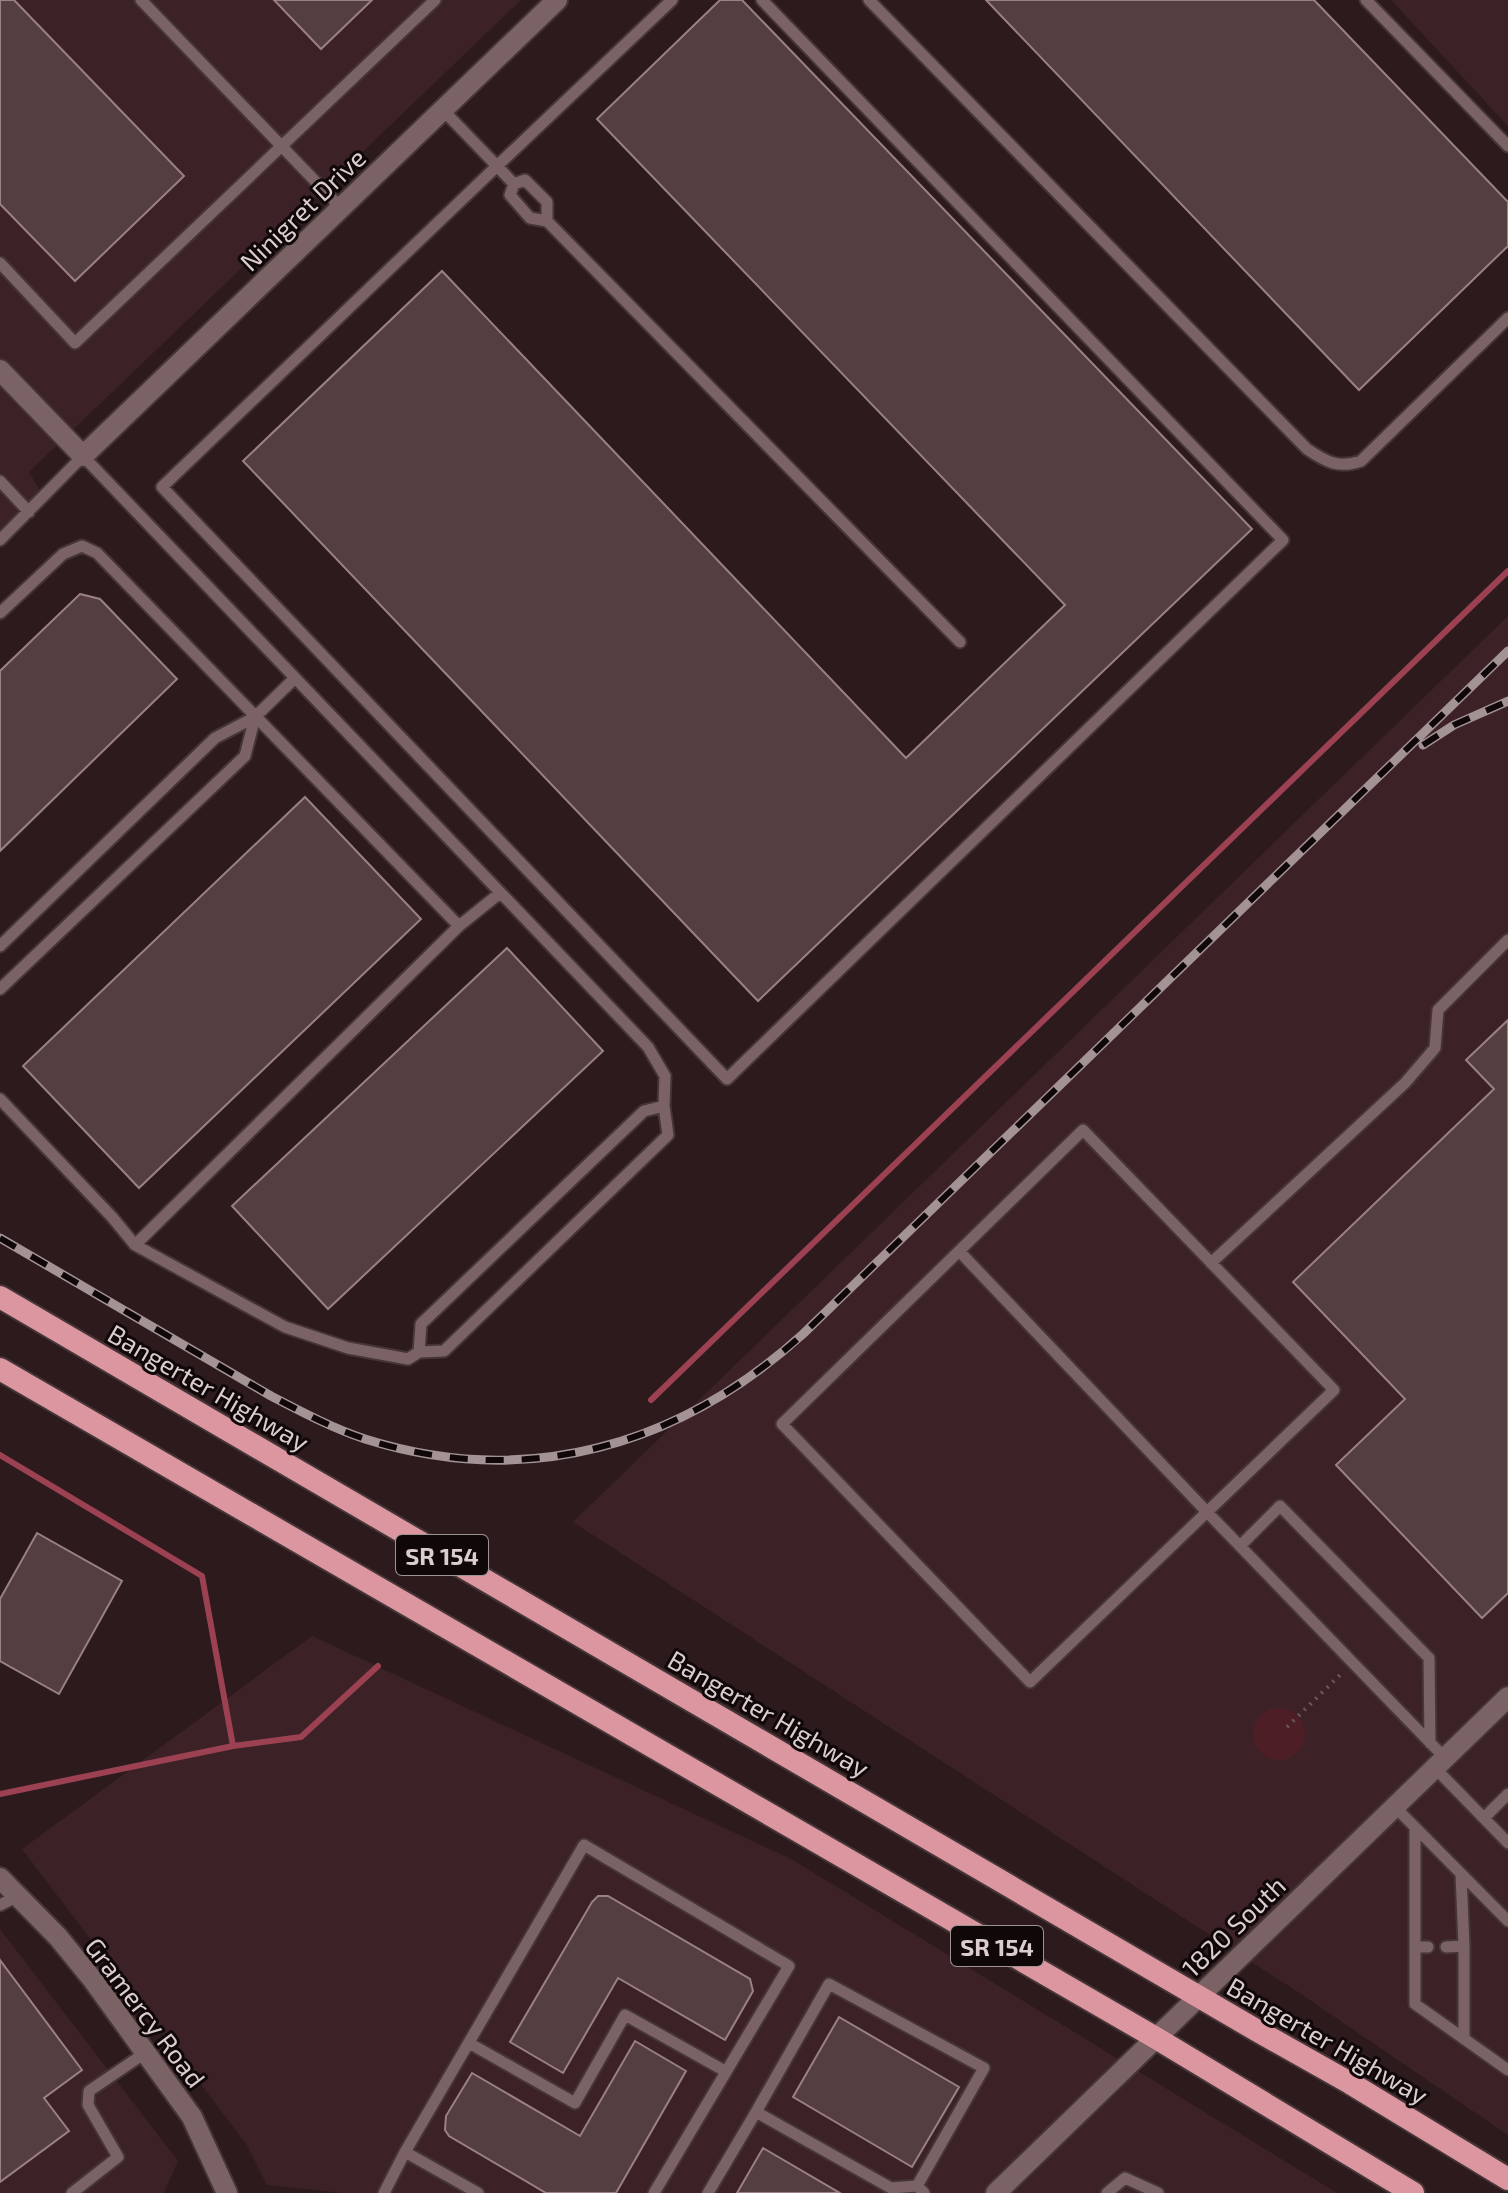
<svg xmlns="http://www.w3.org/2000/svg" width="1508" height="2193" font-family="'Exo 2',sans-serif">
<rect width="100%" height="100%" fill="#2d1a1d"/>
<path fill="#3c2226" d="M0 0H521L29 472 43 496 0 537Z
M1391 0H1508V126Z
M1508 616V2135L1298 1992 573 1522Z
M312 1636 793 1860 1337 2193H343L267 2185 247 2145 22 1849Z
M0 1929 178 2161 164 2193H0Z"/>
<path fill="#4e1e27" d="M1253 1734a26 26 0 1 1 52 0a26 26 0 1 1-52 0Z"/>
<g fill="none" stroke-linecap="round" stroke-linejoin="round">
<path stroke="#9b4152" stroke-width="6" d="M651 1400 1508 571
M0 1455 202 1576 233 1746
M0 1794 233 1746 301 1737 378 1666"/>
</g>
<path fill="#543e40" stroke="#9a8183" stroke-width="2" d="M0 0H14L184 176 75 281 0 204Z
M274 0H372L321 49Z
M720 0H742L1252 529 758 1001 243 461 442 271 906 758 1065 605 597 119Z
M986 0H1314L1508 202V246L1359 390Z
M80 594 100 599 177 679 0 851V671Z
M305 797 421 919 139 1188 23 1066Z
M507 948 603 1051 328 1309 232 1206Z
M1508 1020V1593L1482 1618 1336 1465 1405 1399 1293 1282 1494 1089 1466 1060Z
M37 1533 122 1581 59 1694 0 1661V1599Z
M598 1896H608L750 1979 753 1991 725 2040 618 1978 563 2073 510 2042 592 1902Z
M0 1960 82 2070 44 2098 69 2131 0 2182Z
M839 2017 959 2087 912 2167 793 2097Z
M635 2041 686 2071 616 2193H546L449 2136 445 2130 446 2116 472 2073 580 2136Z
M763 2148 840 2193H737Z"/>
<g fill="none" stroke-linecap="round" stroke-linejoin="round">
<defs>
<path id="service" d="M141 0 341 208
M869 0 1307 449C1326 462 1339 469 1361 461L1508 318
M1366 0 1508 146
M443 110 497 166 162 487 727 1079 1283 540 762 0
M525 180 547 202V221L530 218 510 195 514 184Z
M514 184 497 166 672 0
M547 221 960 642
M0 263 75 343 435 0
M0 481 29 512
M0 540 83 456 648 1047 665 1076 664 1106 668 1135 444 1351 419 1352 421 1324 644 1111 664 1106
M0 613 63 554 82 546 97 553 459 926
M0 946 215 738 255 717 295 678
M0 989 245 756 255 717
M0 1099 112 1217 135 1245 285 1327 348 1348 408 1359 419 1352
M135 1245 459 926 500 893
M959 1251 1207 1512 1334 1390 1083 1130 782 1424 1030 1682 1207 1512 1445 1758
M1211 1263 1405 1083 1435 1048 1438 1010 1508 940
M1240 1546 1280 1506 1429 1658 1430 1743
M1435 1768 1508 1843
M1395 1807 1508 1921
M1484 1818 1508 1794
M1415 1828V2004L1508 2070
M1461 1874 1464 1946
M0 1905 18 1896
M1415 1947H1428
M1446 1947 1464 1946V2039
M469 2043 575 2103 625 2015 725 2071
M756 2112 829 1984 984 2068 917 2186 924 2193
M405 2152 478 2193
M72 2193 118 2157 88 2105 89 2091 145 2053
M384 2193 405 2152 584 1845 789 1966 654 2193
M708 2193 756 2112 891 2188 917 2186
M1107 2193 1125 2178 1158 2193"/>
<path id="minor" d="M0 370 83 456 557 0
M0 1878 58 1937 93 1980 192 2117 227 2193"/>
<path id="tertiary" d="M996 2193 1508 1697"/>
<path id="trunk" d="M0 1297 1256 2030 1350 2083 1508 2179
M0 1369 1156 2038 1413 2193"/>
</defs>
<use href="#service" stroke="#453537" stroke-width="15"/>
<use href="#minor" stroke="#453537" stroke-width="24"/>
<use href="#tertiary" stroke="#453537" stroke-width="24"/>
<use href="#trunk" stroke="#453537" stroke-width="26"/>
<path stroke="#6a595b" stroke-width="4" stroke-dasharray="2 6" stroke-linecap="butt" d="M1287 1727 1342 1673"/>
<use href="#service" stroke="#7b6365" stroke-width="11"/>
<use href="#minor" stroke="#7b6365" stroke-width="20"/>
<use href="#tertiary" stroke="#7b6365" stroke-width="20"/>
<use href="#trunk" stroke="#dc96a0" stroke-width="22"/>
<defs>
<path id="rail" d="M1423 745 1454 725 1508 701
M0 1238 271 1396C302 1412 332 1428 365 1439 527 1490 679 1446 803 1334L1508 651"/>
</defs>
<use href="#rail" stroke="#a39395" stroke-width="9"/>
<use href="#rail" stroke="#100808" stroke-width="6" stroke-dasharray="18" stroke-linecap="butt"/>
</g>
<g text-anchor="middle" dominant-baseline="central" stroke-width="6" stroke-linejoin="round" paint-order="stroke">
<g fill="#100808" stroke="#9e9293" stroke-width="2">
<rect x="396" y="1535" width="92" height="40" rx="6"/>
<rect x="951" y="1926" width="92" height="40" rx="6"/>
</g>
<g font-size="24" font-weight="bold" fill="#dbcdcf">
<text x="442" y="1555">SR 154</text>
<text x="997" y="1946">SR 154</text>
</g>
<g font-size="26" fill="#dbcdcf" stroke="#100808">
<text transform="translate(302 209) rotate(-44)">Ninigret Drive</text>
<text transform="translate(209 1387) rotate(30)">Bangerter Highway</text>
<text transform="translate(769 1713) rotate(30)">Bangerter Highway</text>
<text transform="translate(1233 1926) rotate(-44)">1820 South</text>
<text transform="translate(146 2012) rotate(53)">Gramercy Road</text>
<text transform="translate(1328 2040) rotate(30)">Bangerter Highway</text>
</g>
</g>
</svg>
